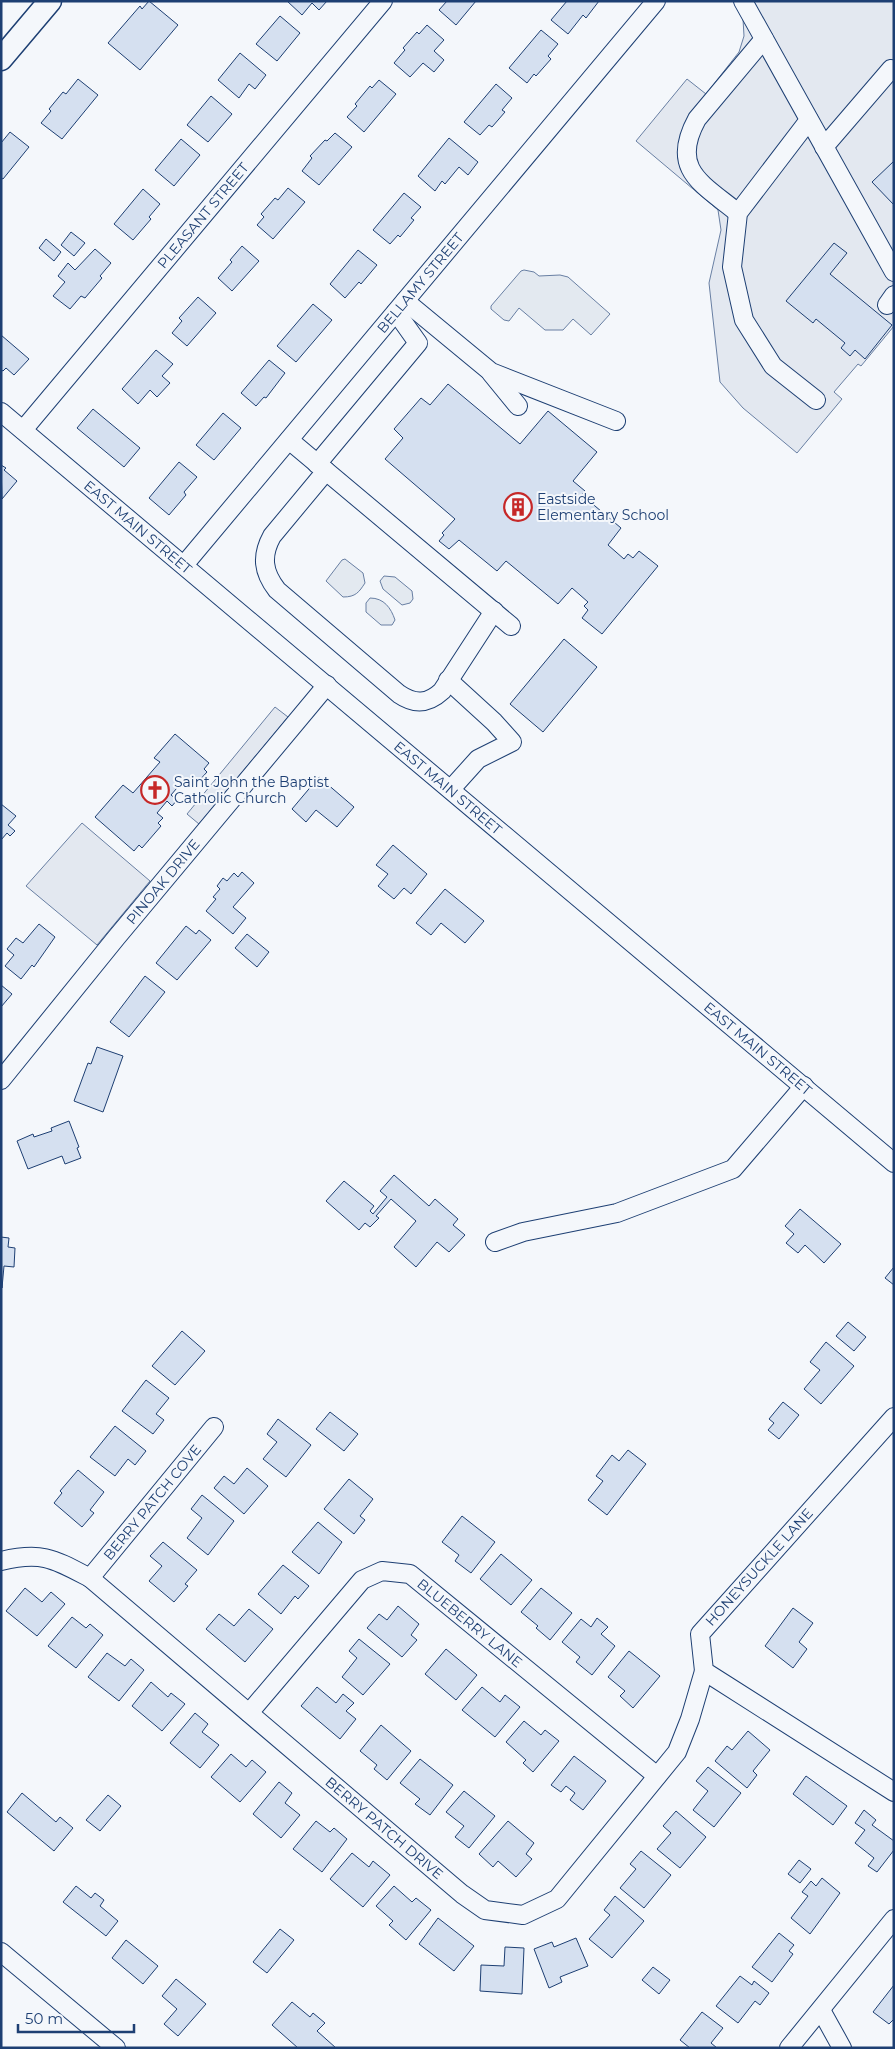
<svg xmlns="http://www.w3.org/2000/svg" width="895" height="2049" font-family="Montserrat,sans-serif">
<rect width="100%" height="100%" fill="#f4f7fb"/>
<path fill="#e3e9f0" stroke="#687fa3" d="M524 270 534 272 539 276 560 275 568 277 610 314 591 335 573 319 563 330H545L519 308 509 321 504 320 491 309V306L521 271Z
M345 559 363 573 365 583C359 592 356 597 343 597L326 581 342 560Z
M384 576 395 577 412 591 413 599 410 603 402 605 383 589 380 581Z
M370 598C384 598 391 608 395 620L392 625H381L366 612V603Z"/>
<path fill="#e3e8f0" stroke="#687fa3" d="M735 1H894V326L861 366 858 364 834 392 842 399 797 453 743 408 720 382 709 283 721 230 718 210 636 141 687 79 706 94 739 52 744 36 743 19Z
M275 707 288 717 199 824 187 814Z
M82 823 150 881 97 945 26 886Z"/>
<path fill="#d5e0f0" stroke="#1d3f73" d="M149 1 178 25 140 70 108 43 140 6 142 9Z
M287 1H327L319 10 312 3 302 15Z
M447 1H476L456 25 439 10Z
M567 1H599L586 18 583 15 568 34 551 20Z
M280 16 300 33 277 61 256 44Z
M427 25 444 40 434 51 444 60 434 72 423 63 410 77 394 63 405 50 403 48 417 32 419 34Z
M541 30 558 44 548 56 551 59 536 76 534 74 527 83 509 68Z
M240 53 266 75 255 89 249 84 239 98 218 80Z
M78 79 98 95 62 139 41 123 51 111 49 109 63 92 66 94Z
M379 80 396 94 364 132 347 117 357 106 355 104 370 86 372 88Z
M496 84 512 98 502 110 505 112 492 127 489 125 480 135 464 122Z
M211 96 232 114 208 142 187 125Z
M10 132 29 147 3 179 1 178V143Z
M335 133 352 147 319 185 302 171 312 158 310 156 325 140 327 141Z
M449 138 478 162 468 175 459 167 445 184 442 181 435 191 418 176Z
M181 139 200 155 174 186 155 170Z
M894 161V205L872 182Z
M288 188 305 202 273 239 257 225 264 217 261 214 275 198 278 200Z
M143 189 160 204 149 217 151 219 133 240 114 224Z
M404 193 421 207 411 218 414 220 400 237 398 235 390 244 373 230Z
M71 232 85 243 74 256 61 245Z
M46 239 61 252 54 261 39 248Z
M834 243 847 253 830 274 892 325 865 359 855 350 850 356 841 348 845 343 816 319 813 323 786 301Z
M242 246 259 261 232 291 218 278 232 262 230 260Z
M95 249 111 263 100 276 102 278 85 298 81 296 70 309 53 296 65 282 58 276 68 263 75 270Z
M358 250 377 265 361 284 359 282 345 298 330 284Z
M198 297 216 313 187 346 172 333 182 321 179 318Z
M313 304 332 320 296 362 277 346Z
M1 335 29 359 14 375 6 368 3 371 1 370Z
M156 350 173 364 162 376 170 383 157 397 150 390 138 404 122 389Z
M269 360 285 373 266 398 264 397 256 406 241 393Z
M448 384 520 444 548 411 597 452 573 481 585 491 582 495 621 528 608 545 624 559 628 554 633 558 639 551 658 566 602 634 582 618 588 610 584 606 588 602 572 588 558 604 506 561 497 571 459 540 449 549 439 541 444 535 442 533 455 519 385 459 403 438 394 429 421 398 430 405Z
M93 409 140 448 124 467 77 428Z
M223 413 241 428 214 460 196 445Z
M179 462 197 477 184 492 186 495 169 515 149 498Z
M1 465 6 468 4 470 17 481 2 499Z
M564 639 597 667 543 732 510 704Z
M175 734 209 763 204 769 207 772 197 783 194 780 188 787 182 782 171 795 177 800 172 806 167 801 157 813 163 818 158 823 161 826 142 848 139 845 134 851 95 817 123 785 133 793 160 762 154 758Z
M319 777 354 807 337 827 316 810 306 822 292 809Z
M1 804 16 816 8 825 15 831 10 836 7 833 1 840Z
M393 845 427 874 411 894 404 888 394 899 378 886 388 874 376 865Z
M242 872 254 883 233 907 246 918 233 934 206 911 216 899 213 897 220 889 217 886 223 878 227 881 234 873 238 877Z
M445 889 484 921 465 943 441 923 431 935 416 923Z
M39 924 55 937 34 967 32 965 21 979 5 966 14 955 7 949 16 938 23 943Z
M186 926 196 934 199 930 211 940 177 980 156 963Z
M247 934 269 952 257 967 235 948Z
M145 976 165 992 129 1037 110 1022Z
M1 985 12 994 1 1007Z
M97 1047 123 1056 103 1112 74 1101 88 1063 91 1064Z
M69 1121 79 1147 77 1148 81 1158 65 1164 62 1156 28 1169 17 1141 33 1134 34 1137 52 1131 51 1128Z
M394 1175 429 1206 435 1199 458 1219 453 1225 465 1235 449 1252 437 1242 416 1267 394 1247 416 1221 391 1199 376 1216 379 1218 370 1227 365 1223 359 1230 326 1201 344 1181 374 1206 370 1211 373 1214 387 1197 380 1191Z
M800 1209 841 1244 824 1263 805 1245 798 1253 786 1243 794 1234 785 1226Z
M1 1237 9 1238 8 1247 15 1248 14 1267 4 1266 2 1288Z
M894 1267V1285L885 1278Z
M848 1322 866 1337 854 1351 836 1336Z
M182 1331 205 1351 175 1385 152 1366Z
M826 1342 854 1366 821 1404 804 1389 820 1370 810 1362Z
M146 1380 169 1398 156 1414 164 1420 153 1434 122 1411Z
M783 1402 799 1415 779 1439 768 1430 774 1423 769 1419Z
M330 1412 358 1434 344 1451 316 1429Z
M278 1419 311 1445 286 1477 263 1459 277 1442 267 1434Z
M115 1426 146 1451 135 1465 128 1459 115 1476 90 1457Z
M628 1450 646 1464 607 1515 588 1500 603 1481 596 1476 612 1455 619 1461Z
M247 1468 268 1486 244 1514 214 1488 224 1476 234 1484Z
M78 1470 104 1492 90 1510 94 1513 82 1527 54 1503 62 1493 60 1491Z
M349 1479 373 1499 360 1516 365 1520 354 1534 324 1509Z
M202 1495 234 1521 208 1555 187 1538 202 1518 191 1509Z
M462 1516 495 1542 471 1573 455 1561 459 1555 442 1542Z
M318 1522 342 1542 319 1574 292 1552Z
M163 1542 197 1570 185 1584 188 1586 174 1602 149 1581 162 1566 150 1556Z
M501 1554 532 1580 511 1605 480 1579Z
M283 1565 309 1586 298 1599 295 1596 281 1614 258 1594Z
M25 1588 42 1602 51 1592 65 1604 37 1636 6 1611Z
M541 1588 572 1613 550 1640 536 1628 538 1626 521 1612Z
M398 1606 419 1624 411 1635 417 1640 402 1657 367 1628 379 1614 387 1620Z
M793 1608 813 1623 799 1642 807 1649 793 1668 765 1646Z
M249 1609 273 1629 245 1662 206 1629 219 1614 234 1626Z
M72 1617 86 1628 90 1624 103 1635 76 1668 48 1646Z
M597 1618 608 1627 601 1634 615 1646 592 1675 576 1662 580 1657 562 1642 581 1619 591 1627Z
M359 1639 390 1664 363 1695 342 1677 357 1658 349 1651Z
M446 1649 477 1675 456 1700 425 1674Z
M629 1651 660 1676 633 1708 620 1696 625 1691 608 1677Z
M107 1653 125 1666 131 1659 144 1670 119 1701 88 1677Z
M151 1682 168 1697 171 1693 185 1704 162 1731 132 1706Z
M317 1687 336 1703 343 1694 354 1703 346 1711 356 1719 340 1739 301 1706Z
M482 1687 500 1702 505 1695 520 1707 495 1737 462 1710Z
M195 1713 208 1724 202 1732 219 1745 200 1768 170 1743Z
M524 1721 541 1735 545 1730 559 1741 533 1772 523 1763 526 1760 506 1742Z
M381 1725 411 1751 387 1780 374 1769 377 1765 360 1751Z
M748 1731 770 1750 753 1771 757 1775 747 1788 715 1761 727 1746 732 1750Z
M231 1754 246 1767 252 1760 266 1772 240 1802 211 1777Z
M574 1756 606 1781 583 1810 570 1800 575 1793 566 1786 561 1792 551 1785Z
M420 1759 453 1785 430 1815 415 1804 420 1799 400 1783Z
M708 1767 741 1793 714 1827 693 1810 708 1791 696 1781Z
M806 1776 847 1806 833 1825 793 1794Z
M279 1782 292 1793 285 1803 300 1815 281 1838 253 1814Z
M464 1791 495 1816 469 1848 455 1837 464 1826 446 1812Z
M22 1793 56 1822 60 1817 73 1828 54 1851 7 1812Z
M108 1795 121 1806 100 1831 86 1820Z
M864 1810 876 1820 872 1825 894 1841V1850L877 1872 868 1866 874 1858 855 1843 865 1830 855 1823Z
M676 1811 706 1837 680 1868 657 1849 671 1833 663 1826Z
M316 1821 330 1832 334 1828 347 1839 322 1872 293 1849Z
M508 1821 534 1843 526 1854 532 1859 516 1877 498 1861 493 1867 479 1854Z
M641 1851 671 1875 644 1908 620 1888 636 1869 630 1864Z
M352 1853 369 1867 373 1861 390 1875 363 1907 330 1879Z
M799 1860 811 1869 800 1883 788 1874Z
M822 1878 840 1893 810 1934 791 1918 808 1896 802 1892 811 1881 816 1886Z
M76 1886 91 1898 95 1893 104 1900 100 1906 118 1921 106 1936 63 1902Z
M394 1886 412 1902 416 1898 431 1910 406 1940 389 1925 393 1921 376 1906Z
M615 1896 644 1921 612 1958 589 1939 610 1915 604 1910Z
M438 1918 474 1946 454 1971 419 1944Z
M280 1929 294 1940 267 1973 253 1962Z
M779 1933 794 1945 789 1951 793 1954 772 1982 752 1967Z
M576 1938 588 1966 560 1977 562 1982 549 1988 534 1949 552 1942 554 1947Z
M126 1940 158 1966 143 1984 112 1958Z
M505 1947 524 1948 522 1994 480 1991 481 1965 504 1966Z
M653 1967 670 1980 659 1994 642 1980Z
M740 1976 752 1985 754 1981 769 1993 760 2005 755 2001 738 2023 716 2006Z
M176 1979 206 2004 178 2036 164 2024 177 2009 162 1996Z
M894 1985V2019L889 2024 873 2012Z
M292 2002 310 2017 313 2013 325 2023 317 2031 336 2048H298L272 2025Z
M702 2012 723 2028 711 2043 717 2048H690L680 2040Z"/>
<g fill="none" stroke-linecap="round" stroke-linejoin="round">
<defs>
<g id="minor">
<path d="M743 1 894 272"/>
<path d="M809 120 738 213 732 267 744 320 773 366 816 400"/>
<path d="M824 147 891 69 894 71"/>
<path d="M738 213C703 184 669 170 697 119L764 39"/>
<path d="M405 301 491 372 616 421"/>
<path d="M887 305 894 295"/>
<path d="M491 373 518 406"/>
<path id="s1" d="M1 412 894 1163"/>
<path id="s2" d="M23 430 383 1"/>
<path d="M289 440 511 626"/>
<path d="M317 464 418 343 396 312"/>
<path d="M326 471 272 536C261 556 263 572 277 590L399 694C415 705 428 704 442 691L494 611"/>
<path id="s3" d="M184 565 656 1"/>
<path d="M448 680 494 722 512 742 478 759 451 789"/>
<path id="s4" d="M1 1080 116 938 327 685"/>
<path d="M495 1242 523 1232 617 1213 733 1169 804 1086"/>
<path d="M894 1417 700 1634 704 1671 894 1792"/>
<path id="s5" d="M1 1561C42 1551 54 1559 90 1578L462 1894 485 1910 523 1915 557 1899 677 1752 690 1719 704 1671"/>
<path id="s6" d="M90 1578 214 1427"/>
<path id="s7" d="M249 1713 362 1580 382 1571 410 1574 657 1776"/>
<path d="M1 1952 116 2048"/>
<path d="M821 2010 842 2048"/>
<path d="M789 2048 894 1919"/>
</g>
<path id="major" d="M1 59 50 1"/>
</defs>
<use href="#minor" stroke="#1d3f73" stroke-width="20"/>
<use href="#major" stroke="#1d3f73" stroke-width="25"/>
<use href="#minor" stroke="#f4f7fb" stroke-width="18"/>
<use href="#major" stroke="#f4f7fb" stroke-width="22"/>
</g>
<defs>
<symbol id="building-ring" viewBox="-11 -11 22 22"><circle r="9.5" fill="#f4f7fb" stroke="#c62828" stroke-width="1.5"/><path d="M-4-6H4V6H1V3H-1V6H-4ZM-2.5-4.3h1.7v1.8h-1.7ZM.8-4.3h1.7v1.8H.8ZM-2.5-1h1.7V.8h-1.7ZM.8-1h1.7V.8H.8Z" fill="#c62828"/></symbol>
<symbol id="church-ring" viewBox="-11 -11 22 22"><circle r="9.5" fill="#f4f7fb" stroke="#c62828" stroke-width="1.5"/><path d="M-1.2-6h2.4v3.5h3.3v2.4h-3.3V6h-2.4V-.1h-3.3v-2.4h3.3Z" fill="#c62828"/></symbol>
</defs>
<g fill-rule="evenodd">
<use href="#building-ring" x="502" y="491" width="32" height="32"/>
<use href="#church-ring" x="139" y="774" width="32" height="32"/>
</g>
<g text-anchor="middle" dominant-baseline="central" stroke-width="4" stroke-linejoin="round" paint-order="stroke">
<g font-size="14" fill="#1d3f73" stroke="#f4f7fb">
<text stroke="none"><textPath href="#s2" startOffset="280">PLEASANT STREET</textPath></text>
<text stroke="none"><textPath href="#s3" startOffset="368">BELLAMY STREET</textPath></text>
<text stroke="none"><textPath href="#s1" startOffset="179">EAST MAIN STREET</textPath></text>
<text stroke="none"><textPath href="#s1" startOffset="584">EAST MAIN STREET</textPath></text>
<text stroke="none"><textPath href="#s4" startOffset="256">PINOAK DRIVE</textPath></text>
<text stroke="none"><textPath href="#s1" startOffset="989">EAST MAIN STREET</textPath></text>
<text stroke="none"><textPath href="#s6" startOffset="98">BERRY PATCH COVE</textPath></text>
<text transform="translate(759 1567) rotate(-48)">HONEYSUCKLE LANE</text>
<text stroke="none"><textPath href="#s7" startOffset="302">BLUEBERRY LANE</textPath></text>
<text stroke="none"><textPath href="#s5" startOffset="480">BERRY PATCH DRIVE</textPath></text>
</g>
<g font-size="14" fill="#1d3f73" stroke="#f4f7fb" text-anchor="start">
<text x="537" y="499">Eastside<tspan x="537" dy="16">Elementary School</tspan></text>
<text x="174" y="782">Saint John the Baptist<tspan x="174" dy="16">Catholic Church</tspan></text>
</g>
</g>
<rect width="895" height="2049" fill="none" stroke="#1d3f73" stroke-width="5"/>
<path d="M18 2024v8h116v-8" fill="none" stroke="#1d3f73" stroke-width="2.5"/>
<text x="25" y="2024" font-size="15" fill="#1d3f73" stroke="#f4f7fb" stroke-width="4" paint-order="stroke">50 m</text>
</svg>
